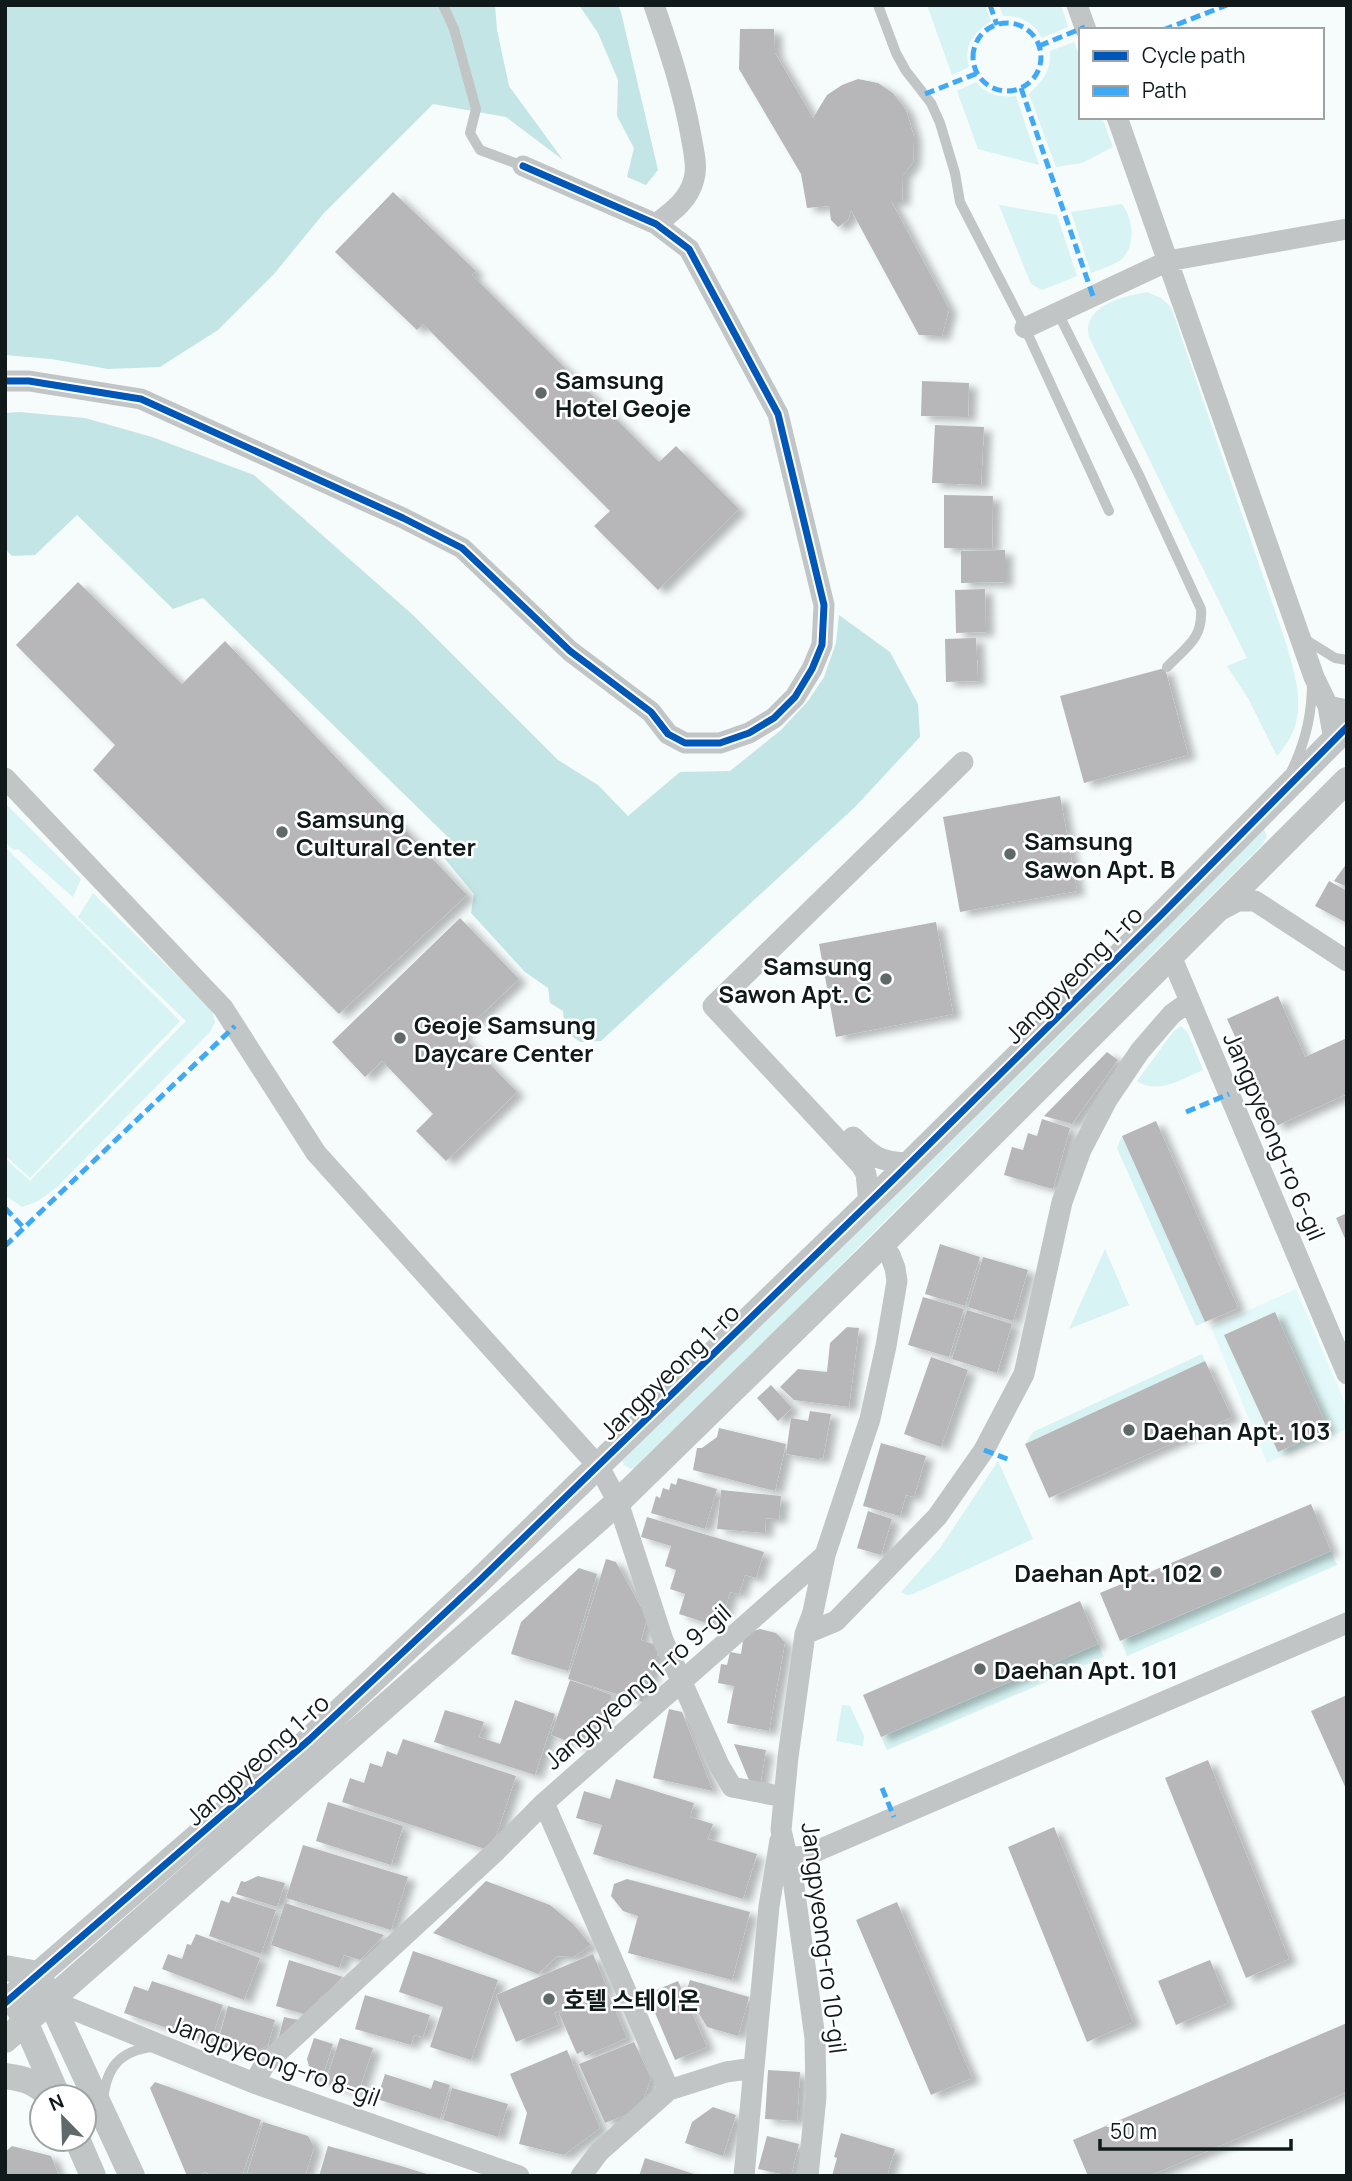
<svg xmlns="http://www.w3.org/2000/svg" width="1352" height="2181" font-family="Manrope,'Noto Sans KR',sans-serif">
<defs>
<filter id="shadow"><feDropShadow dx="8" dy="4.5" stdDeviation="3.5" flood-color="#0004"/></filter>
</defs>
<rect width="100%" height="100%" fill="#f6fbfb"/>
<path fill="#e3f9f9" d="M1296 1289 1347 1407V1429L1267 1463 1211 1327Z"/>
<path fill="#d7f3f3" d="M927 5H985L991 21C973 33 963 46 969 67L952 75Z
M999 5H1061L1068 27 1042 38C1034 23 1020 15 1003 16Z
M1074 42 1081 61V117H1102L1113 147 1082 163 1056 167 1029 94C1043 80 1051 72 1050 51Z
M976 82C987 95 999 98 1016 96L1039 165 978 149 957 91Z
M1122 204C1133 219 1136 243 1123 258 1116 265 1100 269 1091 273L1071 212Z
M999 205 1057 215 1077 276 1042 290 1031 284Z
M1147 292 1161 298 1171 307 1285 640C1297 682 1311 719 1277 756L1248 698 1227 666 1247 658 1089 337C1081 306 1124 296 1147 292Z
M5 803 81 879 73 897 18 849 14 850 5 842Z
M1264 829 1267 837 1261 846 639 1466 631 1469 624 1465 622 1460Z
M5 847 180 1021 30 1178 5 1155Z
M93 893 212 1010 215 1022 210 1032 57 1187 38 1201 22 1207 5 1195V1158L30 1181 186 1021 78 917Z
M1181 1026 1188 1033 1203 1070C1182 1079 1158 1095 1137 1081L1173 1032Z
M1122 1136 1205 1322 1196 1326 1117 1148Z
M1105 1249 1129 1305 1069 1329Z
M1202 1354 1205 1361 1025 1444 1033 1432Z
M998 1461 1033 1539 913 1594 906 1595 901 1592 940 1548Z
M1331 1551 1337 1565 1127 1656 1121 1641Z
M1098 1644 1104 1657 887 1750 881 1737Z
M842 1705 850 1706 864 1736 863 1746 836 1741Z"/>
<path fill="#c3e5e5" d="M5 5H495L497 30 509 86 563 160 506 117 433 104 324 213 274 274 218 330 160 367 108 369 51 359 5 355Z
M579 5H618L621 12 658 170 646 185 627 177 634 148 617 116 618 80 598 33Z
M19 412 85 418 152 437 254 475 413 615 558 760 598 785 628 816 680 772 730 771 781 730 808 701 824 677 836 643 839 615 890 652 918 704 920 737 855 807 601 1041 580 1042 565 1031 563 1011 550 1003 548 988 525 972 471 913 474 894 445 859 450 839 203 598 173 609 77 515 35 555 12 556 5 549V413Z"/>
<path fill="#b7b7b9" filter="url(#shadow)" d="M740 29H774L775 53 813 118 827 95 842 85 858 79 878 83 893 93 906 110 914 137 913 162 903 175 902 201H891L949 309 942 336 919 335 851 210 848 220 838 227 831 220 829 206 807 208 801 174 739 69Z
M393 192 476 271 472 275 659 462 676 446 739 509 658 590 594 526 610 511 423 324 417 330 335 252Z
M922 381 969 383 968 417 921 416Z
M935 425 984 427 981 485 932 483Z
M944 495 993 496 992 548H944Z
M1005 550V582L961 583V551Z
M78 582 182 684 225 641 467 895 339 1014 93 770 115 745 16 645Z
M985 589 986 632 956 633 955 590Z
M976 638 978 681 946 682 945 639Z
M1165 668 1188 755 1084 783 1060 696Z
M1060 796 1077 891 960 912 943 817Z
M1347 863V887L1334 881Z
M1329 881 1347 891V923L1315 906Z
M460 918 519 979 461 1034 517 1092 446 1161 416 1131 433 1114 382 1061 365 1077 332 1042Z
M936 922 953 1014 836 1037 819 944Z
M1278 996 1305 1057 1347 1038V1094L1276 1126 1227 1019Z
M1107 1052 1118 1060 1072 1124 1044 1116Z
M1042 1119 1070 1128 1053 1189 1004 1175 1012 1147 1023 1150 1028 1133 1037 1136Z
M1156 1121 1238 1308 1205 1322 1122 1136Z
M1347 1213V1243L1336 1218Z
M940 1244 980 1257 965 1306 925 1294Z
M983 1257 1028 1270 1013 1321 968 1307Z
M923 1297 964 1309 949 1357 908 1345Z
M967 1310 1012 1324 997 1373 952 1359Z
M1275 1312 1328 1429 1278 1452 1224 1335Z
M847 1327 859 1328 849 1407 794 1400 780 1387 798 1369 827 1372 830 1343Z
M931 1357 968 1370 941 1447 904 1434Z
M1205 1361 1232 1417 1049 1498 1025 1444Z
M771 1385 792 1408 778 1421 757 1398Z
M810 1411 831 1414 823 1458 818 1459 786 1454 791 1418 808 1421Z
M719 1428 786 1444 775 1491 693 1470 697 1448H702L717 1437Z
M881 1443 926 1456 914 1497 906 1495 900 1516 863 1506Z
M678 1478 717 1489 705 1529 651 1513 656 1496 660 1498 663 1488 669 1490 671 1483 676 1485Z
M721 1490 781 1496 779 1519 766 1518 765 1533 717 1529Z
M1311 1504 1331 1551 1120 1641 1100 1593Z
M868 1511 892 1519 881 1555 857 1548Z
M647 1517 764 1552 756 1578 745 1575 739 1594 730 1592 724 1613 715 1610 710 1624 679 1614 685 1594 670 1589 676 1570 665 1566 671 1546 641 1537Z
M606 1559 616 1562 647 1618 641 1640 660 1646 643 1702 568 1679Z
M579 1568 597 1574 568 1671 511 1654 521 1622Z
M1080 1601 1098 1644 881 1737 863 1695Z
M760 1629 776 1633 785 1642 769 1731 727 1723 734 1686 718 1683 721 1664 727 1665 730 1652 741 1654 744 1634Z
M570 1680 612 1695 592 1750 551 1735Z
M1347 1695V1791L1311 1711Z
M515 1700 555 1714 535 1775 434 1742 445 1710 484 1722 479 1737 500 1744Z
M669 1709 682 1712 713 1791 653 1778Z
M403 1739 516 1776 491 1851 342 1802 350 1778 364 1783 370 1763 382 1767 387 1751 397 1755Z
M734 1744 766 1750 760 1786 751 1785Z
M1208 1760 1289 1959 1246 1978 1165 1778Z
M616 1779 694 1803 690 1817 713 1824 708 1839 757 1854 743 1899 593 1854 602 1825 576 1818 584 1791 610 1799Z
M328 1802 403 1826 391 1865 316 1841Z
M1054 1827 1133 2022 1087 2042 1008 1847Z
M303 1845 408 1877 391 1930 286 1898Z
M258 1876 285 1883 277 1907 236 1894 241 1881 245 1882Z
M627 1879 750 1912 732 1980 628 1953 638 1916 623 1911 611 1896 614 1884Z
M486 1881 550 1905 573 1924 591 1945 573 1957 557 1956 538 1974 433 1933Z
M232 1896 276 1910 261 1954 209 1936 221 1900 229 1903Z
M897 1902 972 2078 931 2095 856 1920Z
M285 1903 384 1935 360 1960 344 1955 339 1968 271 1945Z
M196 1934 260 1958 244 2000 162 1969 168 1954 182 1959 187 1944 191 1945Z
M413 1951 498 1980 471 2060 430 2047 443 2007 399 1992Z
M593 1954 608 1990 554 2013 559 2025 516 2042 496 1995Z
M289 1960 343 1977 304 2014 276 2006Z
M1210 1960 1228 2003 1176 2025 1158 1981Z
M690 1980 749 1997 738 2036 707 2027 686 1992Z
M152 1981 223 2005 210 2043 124 2013 134 1986 148 1991Z
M678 1981 707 2047 675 2060 647 1994Z
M608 1993 627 2038 585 2056 583 2051 577 2054 559 2013Z
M365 1995 430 2015 423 2037 414 2035 411 2045 355 2029Z
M228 2006 275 2020 268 2045 249 2055 217 2045Z
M284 2017 299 2020 278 2040Z
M1347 2023V2092L1149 2176H1088L1073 2140Z
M314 2038 333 2044 321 2081 312 2078 307 2059Z
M340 2038 373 2048 358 2094 325 2083Z
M634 2042 651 2078 640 2109 605 2123 579 2064Z
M567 2050 600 2128 564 2155 519 2144 527 2113 510 2074Z
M768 2070 800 2072 797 2121 765 2119Z
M385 2074 431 2089 434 2080 450 2085 440 2119 377 2099Z
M155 2082 261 2120 242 2176H213L205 2172 197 2176H187L150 2088Z
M452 2088 508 2104 498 2137 443 2120Z
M713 2107 736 2115 723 2156 685 2143 692 2122Z
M263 2122 308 2136 314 2147 305 2176H254L247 2174Z
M841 2133 895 2149 887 2176H832L837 2158 834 2157Z
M767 2136 799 2144 791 2176 758 2169Z
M12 2146 51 2156 59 2176H5V2152Z
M328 2146 401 2166 433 2176H319Z
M645 2158 697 2175V2176H639Z"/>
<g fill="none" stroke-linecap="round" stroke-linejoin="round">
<path stroke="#c1c5c5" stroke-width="10" d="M443 5 454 29 476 109 470 133 480 150 523 166
M878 5 896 53 906 71 931 103 940 123 955 173 960 202 1025 328 1109 511
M1058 313 1140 477 1201 609C1203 639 1186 647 1167 667
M1303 638 1335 658 1347 660
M1292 770C1305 743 1312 715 1312 684
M103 2101C106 2068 119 2051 152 2047"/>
<path stroke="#c1c5c5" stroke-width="21" d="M654 5C669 49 683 91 691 136 693 149 698 166 694 179 689 200 672 212 656 224
M1077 5 1086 30
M1117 117 1314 677 1328 706
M1025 328 1168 261 1347 229
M5 381H29L141 399 403 518 462 548 570 651 651 712 668 734 685 743H720L749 733 774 718 795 697 812 669 822 645 824 605 778 414 689 249 656 224 523 166
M1334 740 1328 706 1347 710
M5 778 223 1008 316 1153 599 1467 618 1502 663 1640 719 1765 732 1787 784 1797
M1221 910 1238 901H1255L1347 961
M1171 956 1347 1374
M853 1137C873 1157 880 1162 908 1163
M869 1203 866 1174 861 1165 713 1006 963 762
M805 1634 813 1612 825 1555
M544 1803 669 2090
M789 1858 805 1856 1347 1623
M14 1996 50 2000 254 2083 519 2176
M254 2083 265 2064 494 1853 544 1803 825 1555 870 1419 886 1346 897 1281 895 1268 890 1255 881 1245
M581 2176 599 2152 669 2090 726 2072 754 2068
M744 2176 769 1906 780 1840
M808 2176 816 2097 815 2038 794 1886 781 1830 788 1757 805 1634 836 1621 937 1517 984 1450 1024 1374 1062 1202 1081 1150 1107 1100 1140 1051 1172 1014 1190 1001"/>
<path stroke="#c1c5c5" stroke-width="26" d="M5 1968 38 1974 132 2176
M5 2003 309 1740 479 1581 898 1175 1161 915 1347 727
M19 2008 58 2097
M5 2040 618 1502 881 1245 1347 780
M5 2076C27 2079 35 2082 51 2097
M77 2139 93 2176"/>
<path stroke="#3fa9f5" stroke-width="5" stroke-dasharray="10 5" stroke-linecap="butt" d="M990 5 997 25
M973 57a34 34 0 1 1 68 0a34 34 0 1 1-68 0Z
M1163 30 1227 5
M1039 46 1085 27
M1021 88 1093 296
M925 94 978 73
M1186 1112 1229 1094
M5 1208 24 1228
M5 1246 235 1026
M984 1450 1010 1460
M882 1788 894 1817"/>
<defs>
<path id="cycleway" d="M5 381H29L141 399 403 518 462 548 570 651 651 712 668 734 685 743H720L749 733 774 718 795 697 812 669 822 645 824 605 778 414 689 249 656 224 523 166
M5 2003 309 1740 479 1581 898 1175 1161 915 1347 727"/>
</defs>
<use href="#cycleway" stroke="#fff" stroke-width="11"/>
<use href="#cycleway" stroke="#0057b8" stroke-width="7"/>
</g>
<g fill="#606969" stroke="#fff" stroke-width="2.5">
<circle cx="541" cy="393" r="7"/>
<circle cx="282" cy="832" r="7"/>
<circle cx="1010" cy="854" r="7"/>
<circle cx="886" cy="979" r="7"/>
<circle cx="400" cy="1038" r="7"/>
<circle cx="1129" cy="1430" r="7"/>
<circle cx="1216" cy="1572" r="7"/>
<circle cx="980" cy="1669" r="7"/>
<circle cx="549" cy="1999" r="7"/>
</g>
<g text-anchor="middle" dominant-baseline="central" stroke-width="5" stroke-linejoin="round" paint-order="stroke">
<g font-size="24" font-weight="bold" fill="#101a1a" stroke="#fff" text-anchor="start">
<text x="555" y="379">Samsung<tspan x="555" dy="28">Hotel Geoje</tspan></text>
<text x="296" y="818">Samsung<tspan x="296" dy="28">Cultural Center</tspan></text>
<text x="1024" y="840">Samsung<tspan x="1024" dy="28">Sawon Apt. B</tspan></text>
<text x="872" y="965" text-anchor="end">Samsung<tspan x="872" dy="28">Sawon Apt. C</tspan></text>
<text x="414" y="1024">Geoje Samsung<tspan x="414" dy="28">Daycare Center</tspan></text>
<text x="1143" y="1430">Daehan Apt. 103</text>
<text x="1202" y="1572" text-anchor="end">Daehan Apt. 102</text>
<text x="994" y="1669">Daehan Apt. 101</text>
<text x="563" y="1999">호텔 스테이온</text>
</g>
<g font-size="24" fill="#101a1a" stroke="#fff">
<text transform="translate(1073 974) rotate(-45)">Jangpyeong 1-ro</text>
<text transform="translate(1275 1136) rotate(67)">Jangpyeong-ro 6-gil</text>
<text transform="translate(669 1371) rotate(-44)">Jangpyeong 1-ro</text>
<text transform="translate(637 1686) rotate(-41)">Jangpyeong 1-ro 9-gil</text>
<text transform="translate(257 1759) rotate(-42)">Jangpyeong 1-ro</text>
<text transform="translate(825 1938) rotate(83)">Jangpyeong-ro 10-gil</text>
<text transform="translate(275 2060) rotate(20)">Jangpyeong-ro 8-gil</text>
</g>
</g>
<rect width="1352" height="2181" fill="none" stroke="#101a1a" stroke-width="14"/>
<rect x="1079" y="28" width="245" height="91" fill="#ffffff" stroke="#9fa3a3" stroke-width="2"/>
<rect x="1093" y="51" width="35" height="10" fill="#0057b8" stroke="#9fa3a3" stroke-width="2"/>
<text x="1142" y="63" font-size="21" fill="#101a1a">Cycle path</text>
<rect x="1093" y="86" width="35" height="10" fill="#3fa9f5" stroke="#9fa3a3" stroke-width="2"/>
<text x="1142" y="98" font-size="21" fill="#101a1a">Path</text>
<g transform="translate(63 2118) rotate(337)"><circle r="33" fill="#ffffff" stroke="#9fa3a3" stroke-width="2"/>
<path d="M0-5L12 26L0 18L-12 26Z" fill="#606969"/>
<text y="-10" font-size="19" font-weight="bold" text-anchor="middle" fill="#101a1a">N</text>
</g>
<path d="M1100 2139v10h191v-10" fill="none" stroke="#101a1a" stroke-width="3.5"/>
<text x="1110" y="2139" font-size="21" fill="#101a1a" stroke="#ffffff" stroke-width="5" paint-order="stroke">50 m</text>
</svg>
